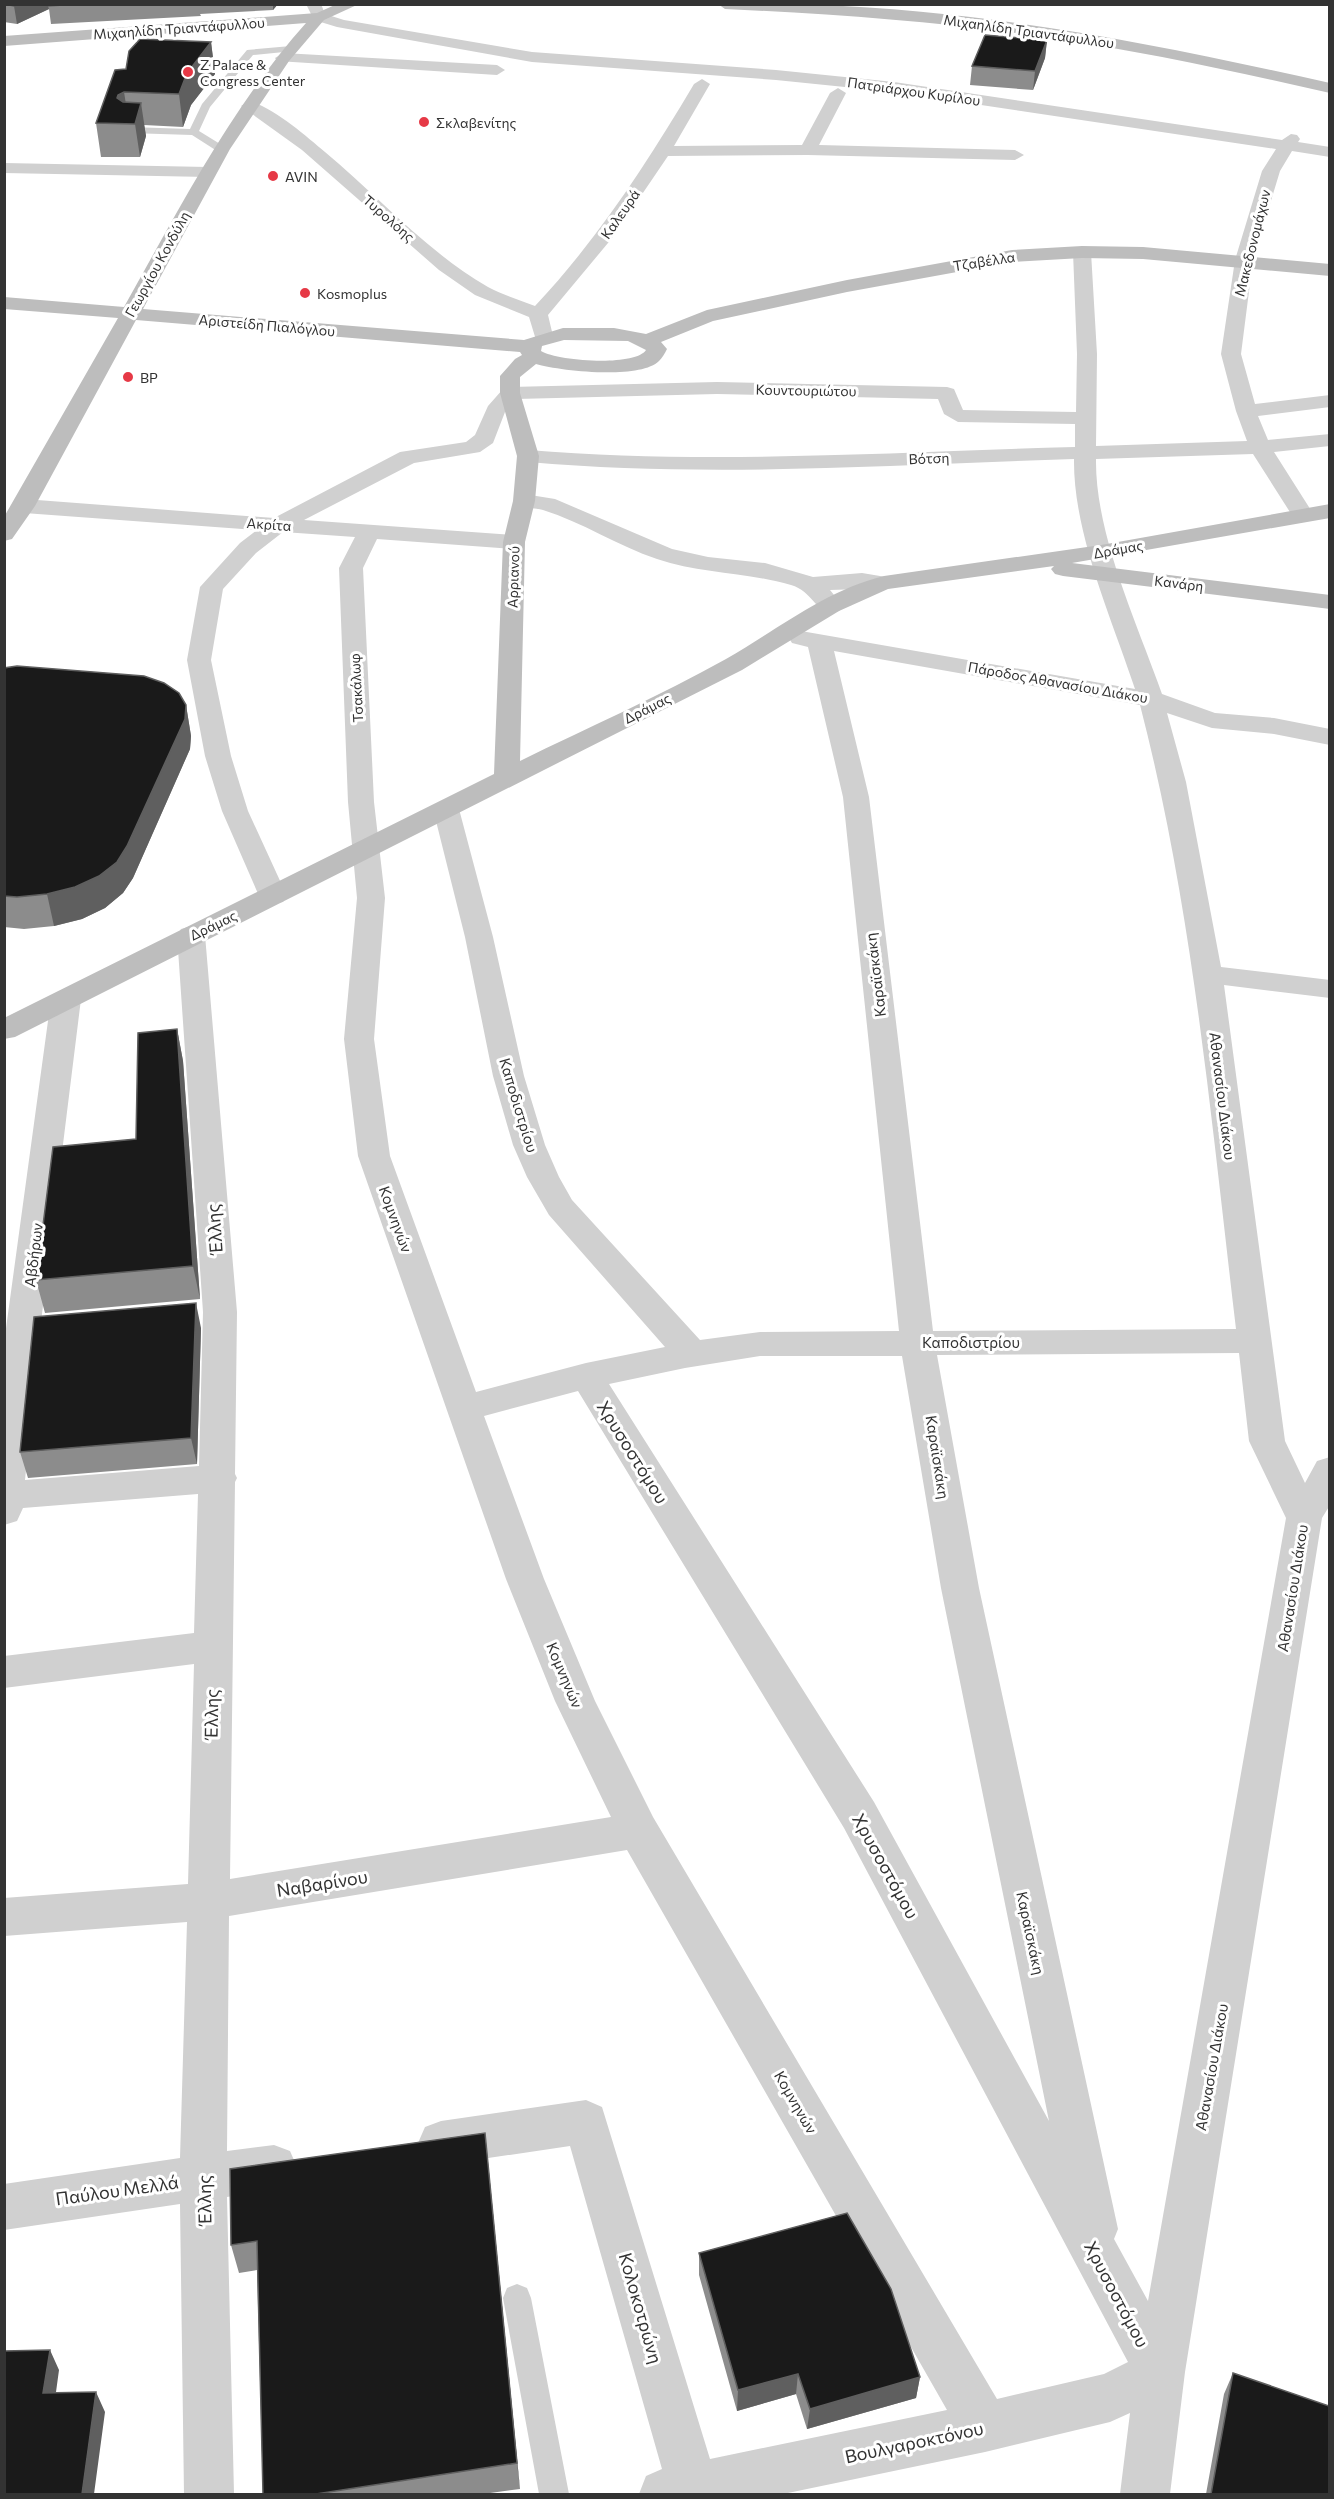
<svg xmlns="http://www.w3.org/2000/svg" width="1334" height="2499" font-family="Commissioner,sans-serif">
<rect width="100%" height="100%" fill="#fff"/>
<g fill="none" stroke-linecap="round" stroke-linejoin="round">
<path fill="#d0d0d0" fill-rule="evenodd" d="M291 46 294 47V51L253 55 210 107 199 131 225 147V151H217L192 135 129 133 124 130 129 127 190 129 202 104 247 50Z
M517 2284 527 2288 531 2298 569 2494H539L503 2298 507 2288Z"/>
<path fill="#d0d0d0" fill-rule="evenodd" d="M306 4H321L325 14 344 20 532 52 776 70 894 82 1282 140 1291 134 1297 135 1300 139 1298 142 1330 147V157L1292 151 1280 171 1253 260 1241 354 1255 404 1330 395V407L1258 416 1268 440 1330 434V446L1274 452 1314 515 1311 520H1295L1253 454 1096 459C1095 534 1137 623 1162 694L1215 713 1274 718 1330 729V745L1274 734 1212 728 1167 713 1186 782 1221 967 1330 980V998L1224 985 1285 1441 1305 1483 1317 1461 1330 1457V1505L1322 1518 1185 2372 1170 2494H1120L1130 2413 1110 2422 985 2452 783 2494H639L646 2476 662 2469 570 2146 441 2165 425 2159 418 2143 425 2127 441 2121 586 2100 602 2107 710 2459 947 2410 627 1850 229 1916 227 2151 274 2145 290 2151 297 2167 290 2183 274 2189 227 2197 234 2494H184L180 2204 4 2230V2184L180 2158 187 1922 4 1936V1898L188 1884 194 1664 4 1688V1656L194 1633 198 1494 23 1508 17 1521 4 1525V1343L51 999 56 993 66 990 76 993 81 999 40 1330 25 1480 199 1466 203 1312 177 935 181 929 191 926 201 929 205 935 237 1312 235 1474 237 1478 235 1482 230 1879 611 1817 555 1701 506 1579 358 1156 344 1039 357 898 348 802 339 568 355 537 283 532 256 553 223 589 211 660 231 756 248 811 287 896 283 902 273 904 263 902 259 896 222 811 205 756 187 660 200 587 240 543 257 530 24 513 16 511 13 506 16 501 24 499 274 518 400 452 466 442 475 435 488 406 503 389 510 387 717 382 947 387 954 389 963 410 1076 412 1077 354 1073 252 1082 246 1091 252 1097 354 1096 446 1247 441 1236 411 1221 354 1235 260 1262 171 1276 149 894 92 776 80 532 62 337 27 314 20ZM717 394 938 399 944 414 958 422 1075 424V447C892 452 710 465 528 450L520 451 517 456 520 461 528 462C710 478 892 465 1074 459 1073 533 1112 619 1135 689L801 631 792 633 789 638 792 643 808 647 843 797 899 1331 760 1332 700 1340 572 1200 559 1177 545 1145 524 1076 493 937 459 809 455 803 446 801 437 803 433 809 465 937 493 1076 513 1145 527 1177 549 1215 665 1347 586 1363 476 1392 390 1156 374 1039 385 898 374 802 363 568 377 539 514 549 522 547 525 542 522 537 514 535 304 520 414 463 480 452 493 443 505 412 516 399ZM834 651 1140 705C1193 909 1211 1120 1236 1329L933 1331 869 797ZM1239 1353 1249 1441 1286 1518 1148 2301 1114 2239 1118 2229 979 1588 937 1355ZM760 1356H902L941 1588 1049 2121 874 1802 609 1384 685 1368ZM578 1391 844 1828 1128 2362 1104 2374 997 2399 653 1817 595 1701 544 1579 484 1416Z
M283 53 497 65 505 70 497 75 277 61 275 58Z
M702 79 710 84 674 146 802 145 830 93 838 88 846 93 819 145 1015 150 1024 155 1015 160 808 155 668 156 613 237 548 315 553 336 550 340H536L529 317 475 295 439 270 302 150 241 106 249 101C273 107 306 136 325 152 378 196 427 252 488 287 503 295 519 300 535 306 598 239 647 163 694 84Z
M4 163 208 167 217 172 208 177 4 173Z
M524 494 555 499 672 549 708 557 765 563 813 577 862 573 892 578 896 583 892 588 830 590 843 606 839 611C815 617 815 592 791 585 747 572 701 574 657 559 618 546 582 522 543 510 535 508 525 508 516 506L513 501 516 496Z"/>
<path fill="#bdbdbd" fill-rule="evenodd" d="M337 4H359L324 20 289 61 230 149 143 309 524 340 563 328H614L646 334 707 310 847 280 1012 250 1082 246 1143 247 1330 264V276L1143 259 1082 258 1012 262 847 292 713 321 661 342 667 349C665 353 662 358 659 361 640 380 560 371 536 364L520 377V393L539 456 535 501 525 542 520 761C589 727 660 696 726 659 777 630 826 590 884 576L1101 545 1330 504V518L1072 563 1330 595V609L1063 576 1055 574 1051 569 1054 566 888 589 839 611 742 670 15 1037 4 1039V1018L494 774 503 542 513 501 517 456 500 393V376L515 359 522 355 520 352 136 320 35 506 12 539 4 541V517L118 318 4 309V297L124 307C179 209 231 107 306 23L4 46V36L317 13ZM564 340 628 341 646 350C635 367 557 361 541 351L542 346Z
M718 4C751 4 785 3 818 5 991 11 1161 45 1330 83V93C1238 72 1145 52 1052 38 944 22 834 14 725 9Z"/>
</g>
<path fill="#8c8c8c" d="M4 4H278L273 10 200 14 201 16 51 24 49 9 17 24 4 22Z
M1047 40 1045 58 1033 90 970 85 972 66Z
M211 42 215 74 191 105 183 127 144 125 146 136 140 157H101L96 123 126 69Z
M4 668 186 705 191 736 190 749 133 878 123 893 105 908 82 919 54 926 24 929 4 927Z
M177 1029 183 1061 200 1299 45 1313 36 1280 136 1139Z
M201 1328 197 1464 28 1478 20 1452Z
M488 2162 520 2489 483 2494H263L257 2270 239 2273 231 2245Z
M699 2253 920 2377 916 2398 807 2429 796 2394 737 2411 699 2275Z
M1233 2373 1329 2494H1206L1224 2394Z"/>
<path fill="#5f5f5f" d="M18 4H52L48 6 49 9 17 24 14 6Z
M273 4H278L273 10Z
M1047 40 1045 58 1033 90 1035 71Z
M211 42 215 74 191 105 183 127 179 94 187 73Z
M124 92 129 123 117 98 118 95Z
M141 103 146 136 140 157 135 124Z
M186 705 191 736 190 749 133 878 123 893 105 908 82 919 54 926 47 894Z
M177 1029 183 1061 200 1299 193 1266Z
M196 1303 201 1328 197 1464 191 1438Z
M485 2133 488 2162 520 2489 517 2463Z
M50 2350 59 2370 53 2414 43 2393Z
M798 2374 796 2394 737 2411 738 2390Z
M920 2377 916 2398 807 2429 810 2409Z
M96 2392 105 2412 94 2494H82Z"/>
<path fill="#1a1a1a" stroke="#5f5f5f" stroke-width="1.5" d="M4 4H18L14 6Z
M49 4H81L48 6Z
M985 35 1047 40 1035 71 972 66Z
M140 39 211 42 187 73 179 94 124 92 118 95 117 98 123 102 141 103 135 124 96 123 115 70 126 69 129 51Z
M17 666 144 676 164 683 179 693 186 705 185 719 127 846 117 862 99 876 75 887 47 894 17 897 4 896V668Z
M177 1029 193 1266 36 1280 53 1147 136 1139 138 1033Z
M196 1303 191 1438 20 1452 34 1317Z
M485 2133 517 2463 316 2494H263L257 2241 231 2245 230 2169Z
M847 2213 891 2289 920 2377 810 2409 798 2374 738 2390 699 2253Z
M50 2350 43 2393 96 2392 82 2494H4V2351Z
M1233 2373 1329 2406V2494H1211Z"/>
<g fill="#e63946" stroke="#fff" stroke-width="2">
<circle cx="188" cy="72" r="6"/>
<circle cx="424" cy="122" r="6"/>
<circle cx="273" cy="176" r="6"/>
<circle cx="305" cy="293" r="6"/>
<circle cx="128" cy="377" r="6"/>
</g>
<g text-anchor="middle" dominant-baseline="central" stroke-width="6" stroke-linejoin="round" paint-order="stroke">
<g font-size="14" fill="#333" stroke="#fff">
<text transform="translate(179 28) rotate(-4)">Μιχαηλίδη Τριαντάφυλλου</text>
<text transform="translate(1029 31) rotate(8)">Μιχαηλίδη Τριαντάφυλλου</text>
<text transform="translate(914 91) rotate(8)">Πατριάρχου Κυρίλου</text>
<text transform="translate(620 214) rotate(-55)">Καλευρά</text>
<text transform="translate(389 218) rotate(41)">Τυρολόης</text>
<text transform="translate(1252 243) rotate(-76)">Μακεδονομάχων</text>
<text transform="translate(984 261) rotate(-9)">Τζαβέλλα</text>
<text transform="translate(157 264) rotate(-61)">Γεωργίου Κονδύλη</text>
<text transform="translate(267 325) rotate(5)">Αριστείδη Πιαλόγλου</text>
<text transform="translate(806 390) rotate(1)">Κουντουριώτου</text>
<text transform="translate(929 458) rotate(-2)">Βότση</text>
<text transform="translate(269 524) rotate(4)">Ακρίτα</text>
<text transform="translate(1118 549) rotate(-10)">Δράμας</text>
<text transform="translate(513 577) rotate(-88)">Αρριανού</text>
<text transform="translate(1179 583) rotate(7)">Κανάρη</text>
<text transform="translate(1058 682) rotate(10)">Πάροδος Αθανασίου Διάκου</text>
<text transform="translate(356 688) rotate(-93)">Τσακάλωφ</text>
<text transform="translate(647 708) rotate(-27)">Δράμας</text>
<text transform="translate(213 925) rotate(-26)">Δράμας</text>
</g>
<g font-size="14" fill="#333" stroke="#fff" text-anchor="start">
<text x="200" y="64">Z Palace &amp;<tspan x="200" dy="16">Congress Center</tspan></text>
<text x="436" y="122">Σκλαβενίτης</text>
<text x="285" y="176">AVIN</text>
<text x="317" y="293">Kosmoplus</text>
<text x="140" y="377">BP</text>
</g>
<g font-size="15" fill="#333" stroke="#fff">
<text transform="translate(875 975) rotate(-97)">Καραϊσκάκη</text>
<text transform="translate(1223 1096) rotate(83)">Αθανασίου Διάκου</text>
<text transform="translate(519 1105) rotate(73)">Καποδιστρίου</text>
<text transform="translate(396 1219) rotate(70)">Κομνηνών</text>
<text transform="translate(33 1255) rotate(-83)">Αβδήρων</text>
<text x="971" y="1342">Καποδιστρίου</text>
<text transform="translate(938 1457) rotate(81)">Καραϊσκάκη</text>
<text transform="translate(1292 1588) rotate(-81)">Αθανασίου Διάκου</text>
<text transform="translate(565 1675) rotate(67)">Κομνηνών</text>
<text transform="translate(1031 1933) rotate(78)">Καραϊσκάκη</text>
<text transform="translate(1211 2067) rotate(-80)">Αθανασίου Διάκου</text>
<text transform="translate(796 2102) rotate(60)">Κομνηνών</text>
</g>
<g font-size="18" fill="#333" stroke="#fff">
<text transform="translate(214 1229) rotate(-94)">Έλλης</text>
<text transform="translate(633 1452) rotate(58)">Χρυσοστόμου</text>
<text transform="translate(211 1714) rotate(-89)">Έλλης</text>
<text transform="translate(886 1866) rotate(61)">Χρυσοστόμου</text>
<text transform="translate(322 1883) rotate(-9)">Ναβαρίνου</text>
<text transform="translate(117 2190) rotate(-8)">Παύλου Μελλά</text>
<text transform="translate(204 2200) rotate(-91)">Έλλης</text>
<text transform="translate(1117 2294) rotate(62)">Χρυσοστόμου</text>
<text transform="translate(641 2308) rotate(74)">Κολοκοτρώνη</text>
<text transform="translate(914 2442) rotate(-12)">Βουλγαροκτόνου</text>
</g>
</g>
<rect width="1334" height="2499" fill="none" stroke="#333333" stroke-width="12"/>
</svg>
